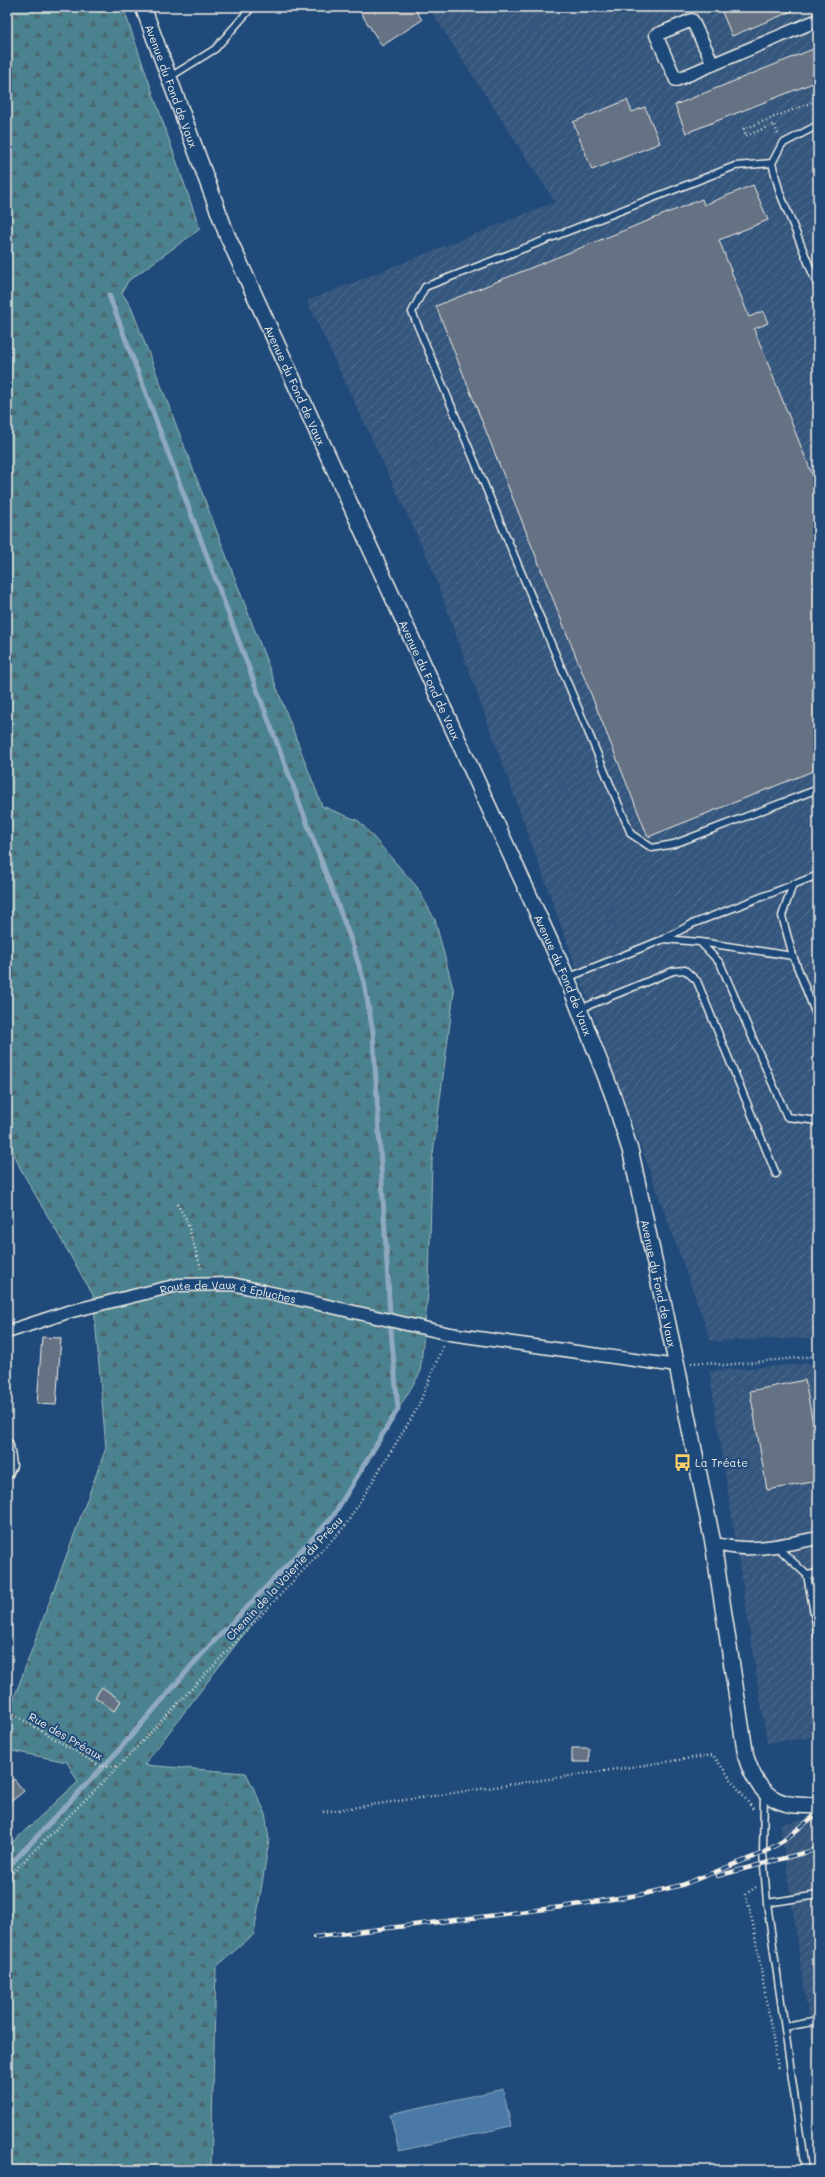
<svg xmlns="http://www.w3.org/2000/svg" width="825" height="2177" font-family="Mali,sans-serif">
<defs>
<pattern id="industrial-furrows" width="10" height="10" patternUnits="userSpaceOnUse"><rect width="10" height="10" fill="#34567d"/><path d="M-1 1l2-2M0 10L10 0M9 11l2-2" fill="none" stroke="#526f8f"/></pattern>
<pattern id="forest-firs" width="22" height="20" patternUnits="userSpaceOnUse"><rect width="22" height="20" fill="#4c8290"/><path d="M5 1l3.5 6h-7zM16 11l3.5 6h-7z" fill="#4b686f"/></pattern>
</defs>
<rect width="100%" height="100%" fill="#1f4a7a"/>
<filter id="ink" filterUnits="userSpaceOnUse"><feTurbulence type="fractalNoise" baseFrequency=".025" numOctaves="2"/><feDisplacementMap in="SourceGraphic" scale="8" xChannelSelector="R" yChannelSelector="G"/><feConvolveMatrix kernelMatrix="1 2 1 2 8 2 1 2 1" color-interpolation-filters="sRGB"/></filter>
<g filter="url(#ink)">
<path fill="url(#industrial-furrows)" d="M428 7H818V1338L711 1341 430 563 307 301 555 202Z
M818 1363V1737L767 1743 709 1371Z
M818 1817V2081L780 1824Z"/>
<path fill="url(#forest-firs)" stroke="#a0babc" d="M7 7H123L200 229 128 281 122 293 131 307 322 806 359 821 417 887 435 920 454 992 432 1161 429 1283 420 1373 336 1513 144 1765 246 1773 265 1812 269 1840 254 1934 216 1967 211 2170H7V1847L78 1782 67 1762 7 1750V1717L106 1448 93 1295 20 1168 7 1135Z"/>
<path fill="#4b79a7" stroke="#8fa9c1" d="M503 2089 511 2126 399 2151 390 2114Z"/>
<g fill="none" stroke-linecap="round" stroke-linejoin="round">
<path stroke="#8fa9c1" stroke-width="5" d="M7 1868 118 1751 201 1655 332 1518 398 1409 391 1331 373 1032 364 982 352 943 109 295"/>
</g>
<path fill="#657284" stroke="#f4f1e8" d="M357 7H414L422 20 382 46Z
M720 7H802L732 36Z
M818 47V81L686 133 675 105Z
M627 100 632 112 645 107 660 143 592 170 573 122Z
M753 185 768 220 719 240 749 317 763 311 768 323 754 329 818 489V769L648 837 436 306 702 199 704 205Z
M42 1337 61 1338 56 1405 37 1404Z
M805 1380 818 1452V1481L767 1490 750 1391Z
M102 1687 121 1701 114 1711 95 1697Z
M572 1748H589V1762H572Z
M14 1779 24 1791 7 1805V1786Z"/>
<g fill="none" stroke-linecap="round" stroke-linejoin="round">
<defs>
<path id="service" d="M170 77 215 49 252 7
M818 125 782 144 772 163 780 193 818 287
M772 163 735 166 425 287 412 312 631 834 652 848 674 844 818 789
M664 939 700 942 720 963 787 1117 818 1121
M700 942 793 956 818 1020
M793 956 782 916 793 884
M567 978 664 939 692 924 818 875
M580 1009 673 971 685 970 697 981 776 1174
M776 1546 807 1575 818 1636
M807 1575 818 1573
M764 1793 763 1853 767 1903 805 2170
M767 1903 818 1895
M785 2027 818 2021"/>
<g id="minor">
<path d="M713 64 692 20 656 35 676 80 818 20"/>
<path id="s1" d="M7 1332 68 1312 178 1285 232 1284 450 1334 677 1366"/>
<path d="M7 1445 10 1465 7 1472"/>
<path d="M713 1543C748 1554 783 1545 818 1538"/>
</g>
<g id="tertiary">
<path id="s2" d="M143 7 227 235 567 978 612 1093 631 1153 677 1366 713 1543 746 1757C758 1795 776 1809 818 1805"/>
</g>
</defs>
<use href="#service" stroke="#f4f1e8" stroke-width="9"/>
<use href="#minor" stroke="#f4f1e8" stroke-width="15"/>
<use href="#tertiary" stroke="#f4f1e8" stroke-width="18"/>
<path stroke="#f4f1e8" stroke-width="2.5" stroke-dasharray="1 3" stroke-linecap="butt" d="M778 134 774 124 746 136 744 129 818 100
M177 1204 186 1219 202 1271
M691 1363 704 1362 723 1365 818 1356
M7 1710 100 1766H118
M323 1812 713 1755 753 1809
M7 1878 119 1766 345 1526 417 1409 443 1346
M756 1887 746 1894 753 1924 778 2068"/>
<use href="#service" stroke="#1f4a7a" stroke-width="6"/>
<use href="#minor" stroke="#1f4a7a" stroke-width="12"/>
<use href="#tertiary" stroke="#1f4a7a" stroke-width="15"/>
<defs>
<path id="rail" d="M717 1876 818 1849
M314 1937 562 1907 644 1894 682 1885 763 1853 783 1841 818 1813"/>
</defs>
<use href="#rail" stroke="#f4f1e8" stroke-width="4.5"/>
<use href="#rail" stroke="#1f4a7a" stroke-width="3" stroke-dasharray="9" stroke-linecap="butt"/>
</g>
</g>
<defs>
<symbol id="bus-bare" viewBox="-9 -9 18 18"><path d="M-5-6H5V4H4V6H2V4H-2V6H-4V4H-5ZM-3.5-4V0h7V-4ZM-3.5 1.2v1.5H-2V1.2ZM2 1.2v1.5H3.5V1.2Z" fill="#ffd166" stroke="#1f4a7a" stroke-width="2.5" paint-order="stroke"/></symbol>
</defs>
<g fill-rule="evenodd">
<use href="#bus-bare" x="670" y="1450" width="25" height="25"/>
</g>
<g text-anchor="middle" dominant-baseline="central" stroke-width="4" stroke-linejoin="round" paint-order="stroke">
<g font-size="11" fill="#f4f1e8" stroke="#1f4a7a">
<text stroke="none"><textPath href="#s2" startOffset="84">Avenue du Fond de Vaux</textPath></text>
<text stroke="none"><textPath href="#s2" startOffset="408">Avenue du Fond de Vaux</textPath></text>
<text stroke="none"><textPath href="#s2" startOffset="732">Avenue du Fond de Vaux</textPath></text>
<text stroke="none"><textPath href="#s2" startOffset="1056">Avenue du Fond de Vaux</textPath></text>
<text stroke="none"><textPath href="#s2" startOffset="1380">Avenue du Fond de Vaux</textPath></text>
<text stroke="none"><textPath href="#s1" startOffset="228">Route de Vaux à Epluches</textPath></text>
<text transform="translate(284 1578) rotate(-47)">Chemin de la Voierie du Préau</text>
<text transform="translate(66 1736) rotate(30)">Rue des Préaux</text>
</g>
<g font-size="11" fill="#f4f1e8" stroke="#1f4a7a" text-anchor="start">
<text x="695" y="1462">La Tréate</text>
</g>
</g>
<rect width="825" height="2177" fill="none" stroke="#1f4a7a" stroke-width="24"/>
<rect x="12" y="12" width="801" height="2153" fill="none" stroke="#f4f1e8" stroke-width="1.5" filter="url(#ink)"/>
</svg>
